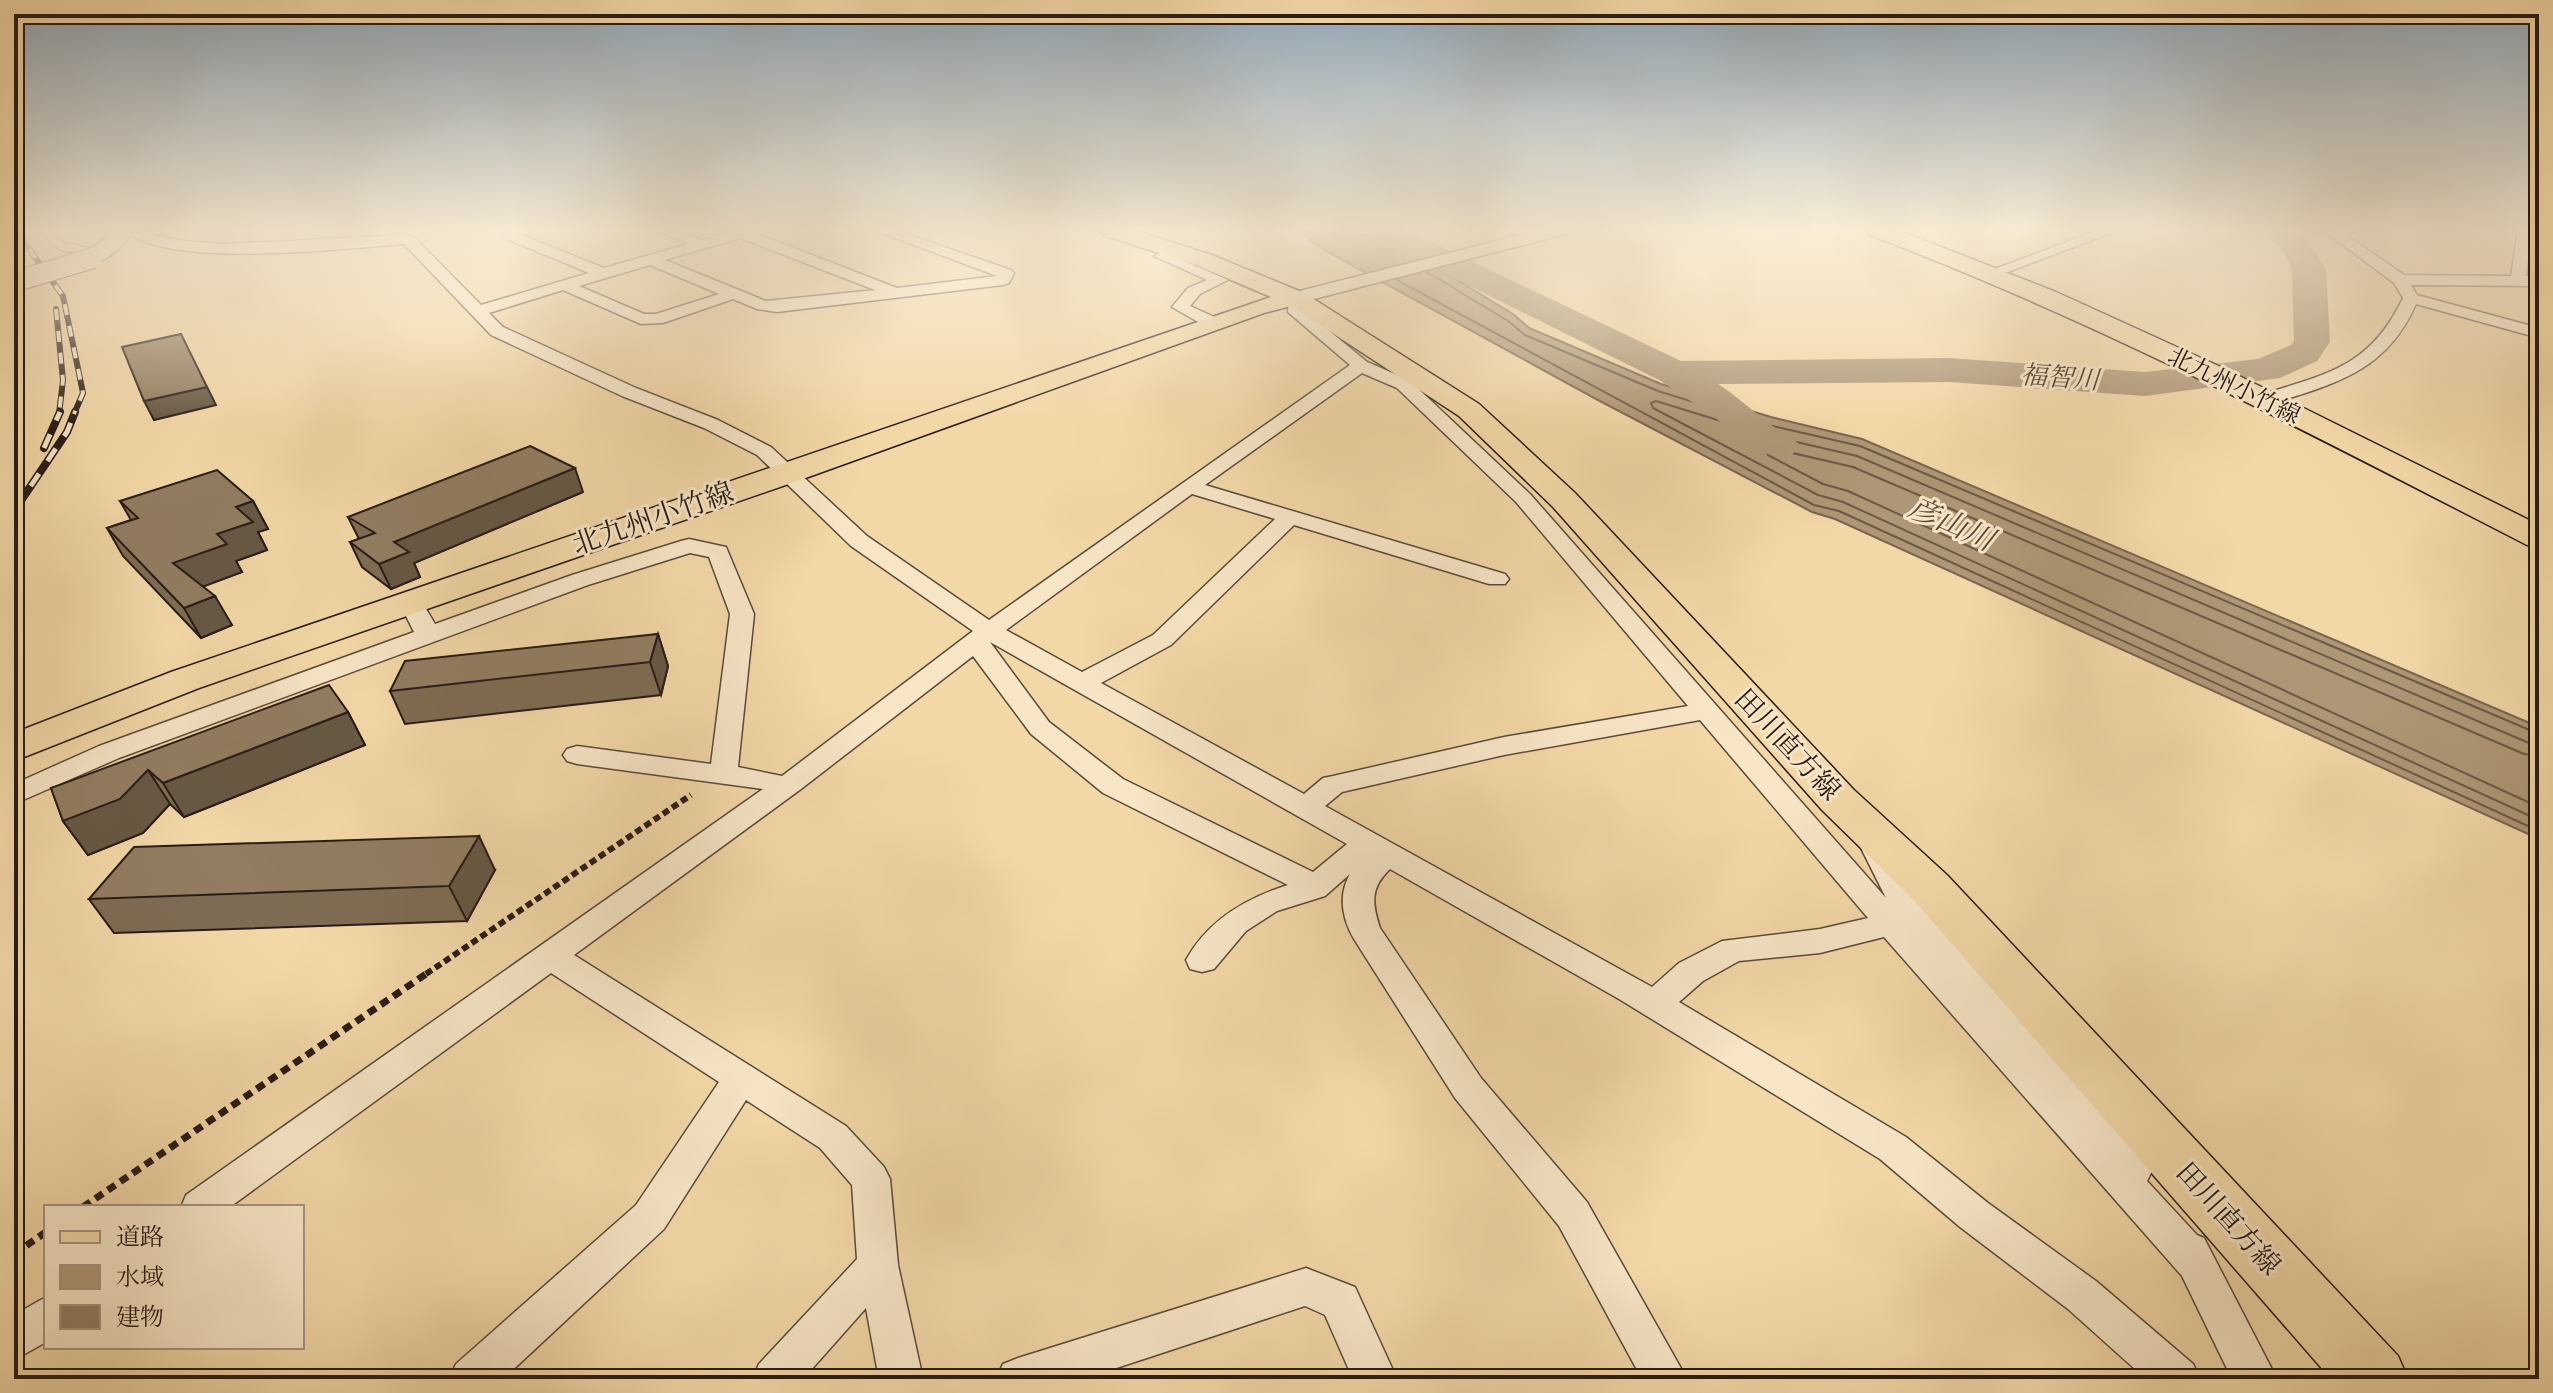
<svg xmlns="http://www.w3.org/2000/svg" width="2553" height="1393" font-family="'IM FELL Double Pica','Noto Serif JP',serif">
<rect width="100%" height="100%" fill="#f2d7a7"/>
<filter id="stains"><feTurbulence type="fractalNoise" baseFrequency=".0025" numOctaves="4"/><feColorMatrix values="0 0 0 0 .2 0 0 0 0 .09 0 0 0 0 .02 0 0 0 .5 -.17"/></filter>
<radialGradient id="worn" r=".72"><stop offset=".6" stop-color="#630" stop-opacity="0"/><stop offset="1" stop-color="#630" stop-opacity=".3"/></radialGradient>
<path fill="#ae9776" stroke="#796550" stroke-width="2" d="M1297 230H1360V234L1393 241 1513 314 1529 328 1661 384 1771 417 1862 439 2539 727V839L1835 519 1812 512 1596 399 1324 250Z"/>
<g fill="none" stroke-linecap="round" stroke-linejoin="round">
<path stroke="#6c5946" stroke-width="2" d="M1427 272 1508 321 1525 335 1658 391 1768 425 1860 446 2539 734
M1397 280 1814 505 1839 511 2539 831
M2539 744 2529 743 1857 456 1766 435 1656 401 1651 403 1653 408 1818 495 1843 502 2539 820
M2539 756 2524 754 1853 467 1771 448 1766 450 1768 455 1823 484 1848 491 2539 807"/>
<path fill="#ae9776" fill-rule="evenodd" d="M1367 230H1406L1681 361 1949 358 2145 372 2258 359 2291 345 2294 341 2292 270 2285 254 2264 230H2297L2310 243 2326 270 2330 342 2317 361 2280 378 2145 396 1949 382 1718 384C1738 397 1755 413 1774 427 1784 433 1792 435 1799 445L1793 454 1778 458 1745 445 1718 420 1661 381 1371 237Z"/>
<defs>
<path id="service" d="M50 230 47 233 61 246 95 253"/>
<path id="minor" d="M126 230H144L157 236 184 241 222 244 408 235 413 236 481 305 589 273 509 240 502 234 503 230H517L519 234 604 268 688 244 656 230H676L703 240 736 230H758L755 233 897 288 997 276 874 230H895L1011 270 1014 273 1009 283 1003 285 777 312 757 309 733 299 663 323 641 324 563 290 489 313 503 327 636 388 718 420 771 447 867 536 989 620 1350 365 1288 312 1289 295H1301L1304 310 1367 362 1409 380 1530 494 1886 898 1861 848 1865 841 1876 838 1887 841 1911 887 2014 1010 2147 1157 2153 1169 2147 1181 2197 1235 2204 1238 2277 1379H2232L2182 1276 1884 937 1820 953 1739 961 1703 981 1679 1002 1906 1137 1988 1203 2096 1281 2193 1364 2200 1379H2146L2068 1309 1960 1227 1880 1159 1619 999 1390 869C1370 888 1372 903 1380 928L1481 1078 1587 1202 1687 1379H1642L1559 1226 1455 1098 1354 939C1342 918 1338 895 1350 874L1325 896 1277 911 1246 931 1214 969 1202 972 1190 969 1186 960C1208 920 1246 898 1288 885L1103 793 1031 734 973 656 801 789 574 955 846 1126 884 1167 890 1179 898 1265 923 1379H879L866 1308 803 1379H752L759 1364 857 1259 852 1185 820 1148 746 1100 664 1229 503 1379H449L456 1364 636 1205 719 1082 551 973 230 1207H181L186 1195 763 789 577 764 567 761 563 755 567 749 577 746 711 764 730 614 709 557 690 553 588 585 119 758 14 804V784L99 746 414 632 399 602 403 597H419L435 624 572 575 681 541 689 539 726 547 754 614 738 767 782 776 973 631 851 546 757 455 704 428 622 396 491 335 404 244C348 248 164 270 126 230ZM740 238 875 290 766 301 665 260ZM650 265 719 294 656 314H644L579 286ZM1362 373 1397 388 1516 502 1688 706 1504 737 1333 776 1323 778 1304 794 1101 683 1171 645 1294 525 1489 584H1505L1509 579 1505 574 1205 485ZM1192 494 1275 519 1153 635 1082 672 1006 630ZM990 642 1347 844 1313 872 1123 779 1049 722ZM1700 720 1868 918 1820 929 1722 941 1679 963 1652 987 1325 806 1342 792 1504 755Z
M2099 230H2119L1997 276 1992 278 1984 273Z
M2323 230H2339L2404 275 2511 276 2518 230H2532L2526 276H2539V286L2411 285 2417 295 2539 328V338L2416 304C2386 372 2336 383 2271 404H2257L2255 400 2257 396C2326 374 2370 368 2403 298L2394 283Z
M1174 246 1181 250 1174 256 1228 280 1200 294 1190 306 1219 319 1221 323 1219 327H1207L1172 307 1188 288 1207 280 1154 256Z
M1306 1268 1355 1287 1397 1379H1353L1325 1315 1305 1306 1083 1379H996L1003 1364 1018 1358Z
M46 1297V1342L14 1360V1315Z"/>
<path id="tertiary" d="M115 230H135C123 244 106 267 86 262L84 258 86 254Z
M1539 230H1568L1565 234 1295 304 1285 298 1288 294Z"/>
<path id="primary" d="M1100 230H1133L1212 255 1304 293 1479 404 1575 493 1854 790 1947 875 2398 1356 2408 1379H2331L1913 899 1822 810 1553 507 1459 416 1291 306 1264 313 800 480 199 688 14 761V733L171 672 1271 297 1196 265 1103 235Z
M1867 230H1898L2056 292 2223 368 2539 525V548L2527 545C2311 434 2097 321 1870 235Z"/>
</defs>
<use href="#service" stroke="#5b4a3b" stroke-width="10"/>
<use href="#minor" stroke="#5b4a3b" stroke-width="3"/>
<use href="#tertiary" stroke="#5b4a3b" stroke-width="3"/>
<use href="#primary" stroke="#291b17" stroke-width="3"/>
<path stroke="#291b17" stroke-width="6" stroke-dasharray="7 4" stroke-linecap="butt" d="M426 974 691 795"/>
<path stroke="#291b17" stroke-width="7" stroke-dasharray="9 6" stroke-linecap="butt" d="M83 1207 429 972
M14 1254 46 1232"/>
<use href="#service" stroke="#f7e5c6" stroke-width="8"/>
<use href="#minor" fill="#f7e5c6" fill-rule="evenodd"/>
<use href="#tertiary" fill="#f7e5c6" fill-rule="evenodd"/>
<use href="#primary" fill="#f2d7a7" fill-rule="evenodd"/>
<defs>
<path id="rail-far1" d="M19 230 24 242 63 296 83 393 74 414
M56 309 63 380 59 414"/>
<path id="rail" d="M44 448 60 412
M14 511 67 432 75 412"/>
</defs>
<use href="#rail-far1" stroke="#291b17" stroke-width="6"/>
<use href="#rail" stroke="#291b17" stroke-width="8"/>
<use href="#rail-far1" stroke="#f7e5c6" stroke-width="4" stroke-dasharray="11" stroke-linecap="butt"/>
<use href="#rail" stroke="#f7e5c6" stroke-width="5" stroke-dasharray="15" stroke-linecap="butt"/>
<defs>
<path id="tertiary-bridge" d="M14 282 93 258"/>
</defs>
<use href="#tertiary-bridge" stroke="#5b4a3b" stroke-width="22" stroke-linecap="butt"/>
<use href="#tertiary-bridge" stroke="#f7e5c6" stroke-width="20"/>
</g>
<path fill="#7e6c54" stroke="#291b17" stroke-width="2" d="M583 492 414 563 420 577 391 589 362 567 350 542 359 539 348 517Z
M120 501H253L268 529 258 532 267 550 236 561 242 572 203 586 232 625 201 638 123 556 107 528 131 520Z
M658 634 668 666 661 695 405 724 390 691Z
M348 712 365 745 184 817 170 804 143 833 88 855 63 821 51 788Z
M495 870 467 921 114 933 89 899Z"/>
<path fill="#665845" stroke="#291b17" stroke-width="2" d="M207 387 216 405 154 420 144 401Z
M575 468 583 492 414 563 420 577 391 589 379 564 394 542Z
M253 501 268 529 258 532 267 550 236 561 242 572 189 592 173 563 217 534 236 507Z
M215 596 232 625 201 638 184 608Z
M658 634 668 666 661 695 650 662Z
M348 712 365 745 184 817 163 783Z
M148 770 170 804 143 833 88 855 63 821Z
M479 836 495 870 467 921 449 886Z
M14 951 24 964 14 975Z"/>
<path fill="#927d62" stroke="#291b17" stroke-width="2" d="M181 334 207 387 144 401 122 347Z
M530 446 575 468 394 542 409 552 379 564 350 542 375 533 348 517Z
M217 470 253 501 236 507 253 522 217 534 227 544 173 563 215 596 184 608 107 528 138 518 120 501Z
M658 634 650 662 390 691 405 661Z
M329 685 348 712 163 783 148 770 120 799 63 821 51 788Z
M479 836 449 886 89 899 134 847Z"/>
<linearGradient id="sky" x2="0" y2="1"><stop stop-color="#91a8ba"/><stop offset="0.54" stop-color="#f9edd7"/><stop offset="1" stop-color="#f9edd7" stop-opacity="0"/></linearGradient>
<rect width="2553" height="425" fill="url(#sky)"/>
<g text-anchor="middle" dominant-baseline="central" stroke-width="6" stroke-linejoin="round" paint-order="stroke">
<g font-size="24" fill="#291b17" stroke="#f7e5c6">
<text transform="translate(2234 386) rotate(26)">北九州小竹線</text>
</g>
<g font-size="26" font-style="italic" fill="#5e4d3d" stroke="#f7e5c6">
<text transform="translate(2060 378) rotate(4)">福智川</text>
</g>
<g font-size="28" fill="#291b17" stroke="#f7e5c6">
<text transform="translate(653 519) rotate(-19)">北九州小竹線</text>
<text transform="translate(1787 745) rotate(47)">田川直方線</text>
<text transform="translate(2228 1219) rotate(48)">田川直方線</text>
</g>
<g font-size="30" font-style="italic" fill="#5e4d3d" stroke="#f7e5c6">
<text transform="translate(1951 524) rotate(24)">彦山川</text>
</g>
</g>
<rect width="2553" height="1393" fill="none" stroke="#f2d7a7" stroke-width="48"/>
<rect x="16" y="16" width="2521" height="1361" fill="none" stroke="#291b17" stroke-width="4"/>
<rect x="24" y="24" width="2505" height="1345" fill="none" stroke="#291b17" stroke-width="2"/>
<rect x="44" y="1205" width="260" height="144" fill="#f7e5c6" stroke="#a59480" stroke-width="2"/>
<rect x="60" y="1231" width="40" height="12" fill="#f2d7a7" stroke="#a59480" stroke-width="2"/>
<text x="116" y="1245" font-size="24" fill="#291b17">道路</text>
<rect x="60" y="1265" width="40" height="24" fill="#ae9776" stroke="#a59480" stroke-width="2"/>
<text x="116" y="1285" font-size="24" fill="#291b17">水域</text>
<rect x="60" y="1305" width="40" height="24" fill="#927d62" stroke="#a59480" stroke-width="2"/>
<text x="116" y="1325" font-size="24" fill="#291b17">建物</text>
<rect width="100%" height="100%" filter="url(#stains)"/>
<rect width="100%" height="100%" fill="url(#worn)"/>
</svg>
